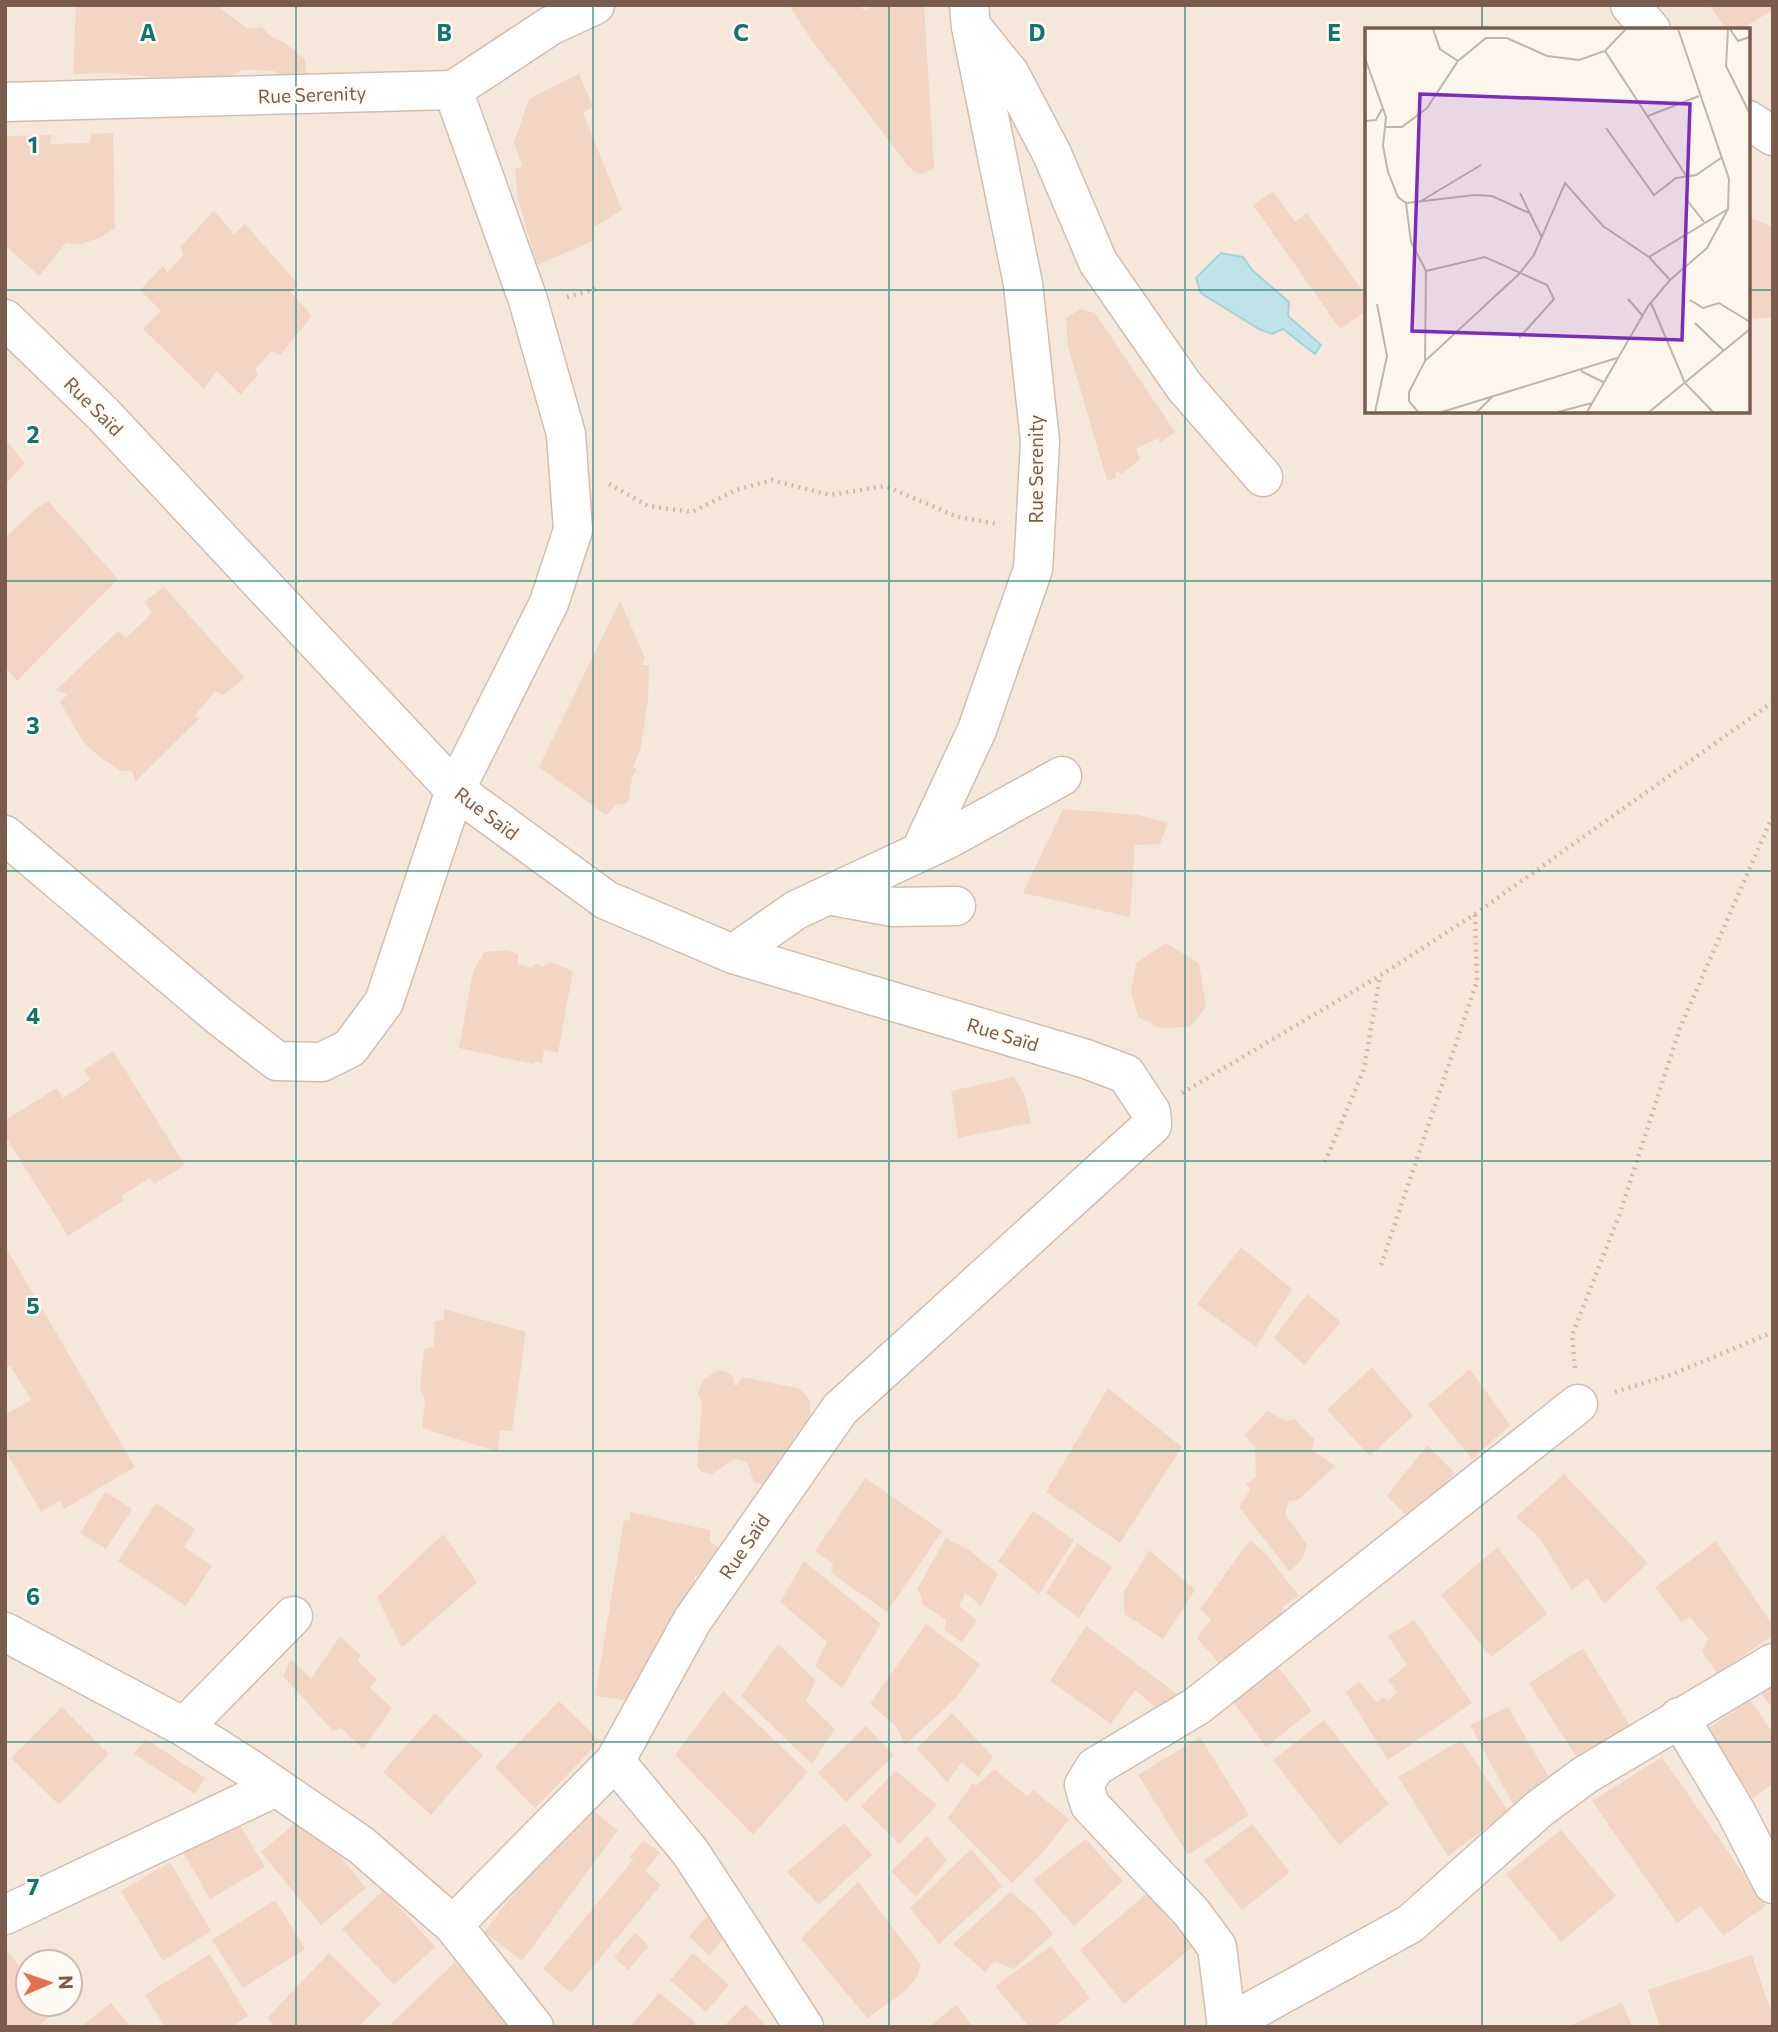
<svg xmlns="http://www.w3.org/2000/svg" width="1778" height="2032" font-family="Commissioner,sans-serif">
<rect width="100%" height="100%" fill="#fdf6ec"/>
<path fill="#f5e8da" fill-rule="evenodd" d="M5 5H1773V2027H5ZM1367 30H1748V411H1367ZM28 1962H70V2004H28Z"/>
<path fill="#bfe3e8" stroke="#a5d3da" stroke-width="2" d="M1221 253 1243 257 1252 270 1289 302 1288 316 1321 345 1315 354 1283 329 1272 334 1259 329 1201 293 1196 278Z"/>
<path fill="#f3d5c3" d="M76 5H216L248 29 262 27 269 35 285 43 305 59 306 75H282L274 71 243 70 232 76 162 78 111 73 73 74Z
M789 5H859L864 10 876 5H924L934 168 922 174 915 172 910 168 810 38Z
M1710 5H1773V10L1739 30H1726Z
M579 74 593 107 583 113 622 210 594 227 593 241 537 265 518 200 515 169 522 166 514 142 529 99Z
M113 133 115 228 101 237 82 244 66 243 39 276 5 245V136L52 135 50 144 90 143 91 134Z
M1273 191 1295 222 1307 213 1367 297V310L1340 329 1253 205Z
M214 211 234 234 245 224 298 284 290 292 312 316 280 355 272 351 255 369 258 374 241 395 217 371 204 389 143 329 161 311 140 290 163 266 167 273 184 254 180 247Z
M1748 217 1773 227V317L1753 319 1748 286Z
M1080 309 1095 313 1175 432 1159 444V438L1136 449 1140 459 1122 474 1116 471V478L1107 481 1068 347 1066 318Z
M5 439 25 463 5 485Z
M48 501 118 579 17 681 5 667V538L37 508Z
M164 587 245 678 223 695 216 691 195 715 199 719 135 782 132 771H121L100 757 83 742 60 702 68 694 56 690 118 631 126 638 152 613 144 602Z
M620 601 645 658 642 665H649L648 702 640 751 633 767 637 770 632 777 629 800 625 804H617L606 815 539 767Z
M1063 809 1139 815 1168 823 1160 844 1135 845 1130 917 1023 893Z
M1166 943 1199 963 1206 1007 1190 1027 1160 1028 1138 1017 1131 992 1136 963Z
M508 950 518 954V964L532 968 533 965 538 964 542 967 550 962 573 971 558 1053 544 1050 542 1064 536 1062 532 1064 459 1048 473 972 484 952Z
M113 1051 185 1165 154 1184 150 1178 121 1196 124 1200 68 1236 5 1136V1120L57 1088 63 1098 90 1080 84 1070Z
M1014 1077 1024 1094 1031 1123 958 1138 951 1091Z
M5 1246 135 1467 64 1509 60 1501 41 1512 5 1450V1415L31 1400 10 1365 5 1368Z
M1241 1247 1292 1289 1256 1347 1197 1304Z
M1307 1294 1341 1322 1304 1365 1274 1338Z
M444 1309 526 1332 512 1431H500L498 1452 422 1428 425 1399 420 1389 424 1349 434 1347 435 1321 444 1320Z
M1372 1367 1413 1416 1370 1456 1327 1410Z
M1470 1369 1510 1425 1472 1459 1428 1405Z
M718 1370 727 1372 732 1376 734 1385H738L742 1377 798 1388 806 1395 810 1402V1428L800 1436 794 1435 795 1446 793 1454 780 1456V1475L765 1485 754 1482 747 1462 734 1459 712 1474 702 1472 697 1466 702 1404 698 1393 703 1380Z
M1108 1388 1182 1447 1120 1543 1046 1492Z
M1267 1411 1286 1421 1295 1419 1314 1439 1312 1450 1335 1466 1298 1500 1289 1501 1285 1514 1307 1545 1303 1558 1290 1572 1239 1507 1250 1490 1246 1483 1256 1478 1255 1447 1245 1435Z
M1427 1445 1455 1473 1413 1522 1387 1496Z
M1564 1474 1648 1563 1604 1604 1587 1578 1572 1590 1538 1536 1516 1517Z
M865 1478 942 1531 887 1612 831 1573 833 1564 815 1551Z
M105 1492 132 1509 106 1549 80 1533Z
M156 1503 195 1529 184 1547 212 1566 186 1606 118 1561Z
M1033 1511 1074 1540 1039 1594 998 1561Z
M630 1512 710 1530V1542L718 1546 714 1567 704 1564 702 1575 695 1576 694 1598 683 1603 677 1608V1625L666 1627 664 1648 634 1695 623 1700 595 1696 624 1520 630 1521Z
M443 1534 477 1582 402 1648 377 1597Z
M946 1538 969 1550 998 1574 981 1606 965 1593 959 1606 977 1620 962 1642 944 1630 946 1620 922 1604 921 1596 917 1589Z
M1250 1540 1266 1554 1299 1596 1283 1607 1282 1613 1225 1670 1197 1638 1211 1619 1200 1609Z
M1716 1541 1773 1626V1635L1717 1674 1702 1651 1708 1639 1690 1617 1681 1622 1655 1587Z
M1077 1543 1112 1567 1079 1618 1046 1593Z
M1498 1547 1547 1614 1491 1657 1441 1595Z
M1149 1550 1195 1590 1163 1639 1124 1614V1592Z
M804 1561 881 1624 842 1688 815 1666 827 1642 780 1602Z
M1414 1620 1472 1703 1388 1760 1346 1692 1359 1682 1377 1702 1383 1697 1388 1701 1397 1692 1388 1680 1407 1665 1388 1636Z
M926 1624 980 1664 957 1697 905 1745 896 1726 870 1704Z
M1086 1626 1177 1694 1167 1709 1160 1711 1135 1690 1111 1724 1050 1681Z
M340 1636 361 1656 358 1661 377 1680 370 1688 392 1708 363 1749 341 1728 333 1731 283 1676 291 1659 311 1679Z
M778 1644 816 1681 806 1701 835 1729 812 1764 741 1696Z
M1583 1648 1634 1732 1585 1770 1529 1683Z
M1275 1663 1312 1711 1266 1747 1229 1696Z
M1773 1685V1709L1761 1693Z
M723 1691 808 1772 753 1835 675 1755Z
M1750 1700 1773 1733V1784L1753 1798 1706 1730Z
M559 1701 600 1741 535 1808 495 1767Z
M62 1707 109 1754 59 1805 11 1758Z
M1508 1707 1553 1784 1514 1806 1470 1725Z
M435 1713 483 1755 431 1815 383 1772Z
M952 1713 993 1757 978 1777 962 1762 947 1782 917 1749Z
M1324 1720 1389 1804 1339 1845 1273 1760Z
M866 1726 894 1755 846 1802 818 1773Z
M1200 1737 1249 1815 1188 1855 1138 1775Z
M146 1739 205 1778 195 1794 134 1754Z
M1461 1740 1508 1811 1448 1856 1398 1777Z
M1662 1757 1766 1906 1723 1936 1701 1906 1677 1923 1592 1801Z
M994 1769 1027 1796 1033 1790 1069 1819 1043 1852 1012 1883 948 1818 973 1783 976 1786Z
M896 1771 937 1805 899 1844 861 1806Z
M584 1804 618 1830 522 1961 484 1932Z
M306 1814 366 1888 321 1925 261 1852Z
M236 1818 265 1867 210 1899 182 1850Z
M844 1823 872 1855 819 1905 787 1872Z
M1252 1824 1290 1872 1242 1910 1204 1861Z
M1561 1830 1616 1896 1561 1942 1506 1874Z
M927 1836 947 1860 916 1897 891 1871Z
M1086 1839 1123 1881 1074 1926 1033 1880Z
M644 1840 660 1853 645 1871 661 1885 571 1993 543 1969 633 1860 629 1857Z
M971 1849 1002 1886 939 1944 910 1908Z
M170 1862 211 1931 163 1961 121 1891Z
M858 1882 921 1965 917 1977 904 1992 867 2018 801 1938Z
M1156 1886 1201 1940 1124 2004 1080 1950Z
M384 1890 435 1947 394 1985 342 1929Z
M1010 1892 1037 1914 1053 1934 1014 1969 994 1961 985 1972 953 1944Z
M275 1900 305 1949 243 1988 212 1940Z
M710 1913 730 1932 709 1955 689 1936Z
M635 1933 649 1946 628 1970 614 1957Z
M1051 1946 1090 1998 1054 2027H1029L995 1986Z
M5 1948 28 1977V2004H49L56 2012 37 2027H5Z
M329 1953 381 2004 359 2027H276L267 2018Z
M693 1953 729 1985 706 2012 670 1980Z
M210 1954 248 2016 231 2027H165L145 1995Z
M1752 1955 1773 2018V2027H1660L1648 1990Z
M455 1962 518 2027H388Z
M659 1993 695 2022 692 2027H630Z
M111 2003 131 2027H80Z
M1622 2003 1632 2027H1566Z
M746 2004 767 2027H723Z
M956 2005 973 2027H929Z"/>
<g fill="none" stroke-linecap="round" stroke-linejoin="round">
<defs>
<path id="minor" d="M1630 5 1651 30
M976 32 1010 74 1052 154 1098 262 1184 386 1263 477
M5 102 453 90 550 26 595 5
M1748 120 1773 136
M5 319 103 414 455 790 606 900 733 954 1086 1059 1126 1074 1151 1112 1152 1125 840 1409 692 1621 615 1761 453 1925
M5 835 219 1016 277 1061 322 1062 350 1048 384 1002 455 790 549 603 573 530 566 434 528 300 453 90
M920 852 977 730 1033 569 1035 536 1040 441 1023 284 971 27 969 5
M828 895 893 907 956 906
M733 954 796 910 946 840 1062 776
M5 1632 184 1727 247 1767 361 1845 453 1925 534 2027
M1679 1717 1736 1812 1773 1884
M184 1727 293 1616
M615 1761 691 1853 804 2027
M5 1915 276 1787
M1226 2025 1410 1924 1539 1809 1585 1775 1773 1663
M1227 2027 1217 1947 1192 1913 1090 1805 1084 1785 1095 1767 1197 1706 1578 1404"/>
</defs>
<use href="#minor" stroke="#d1beb0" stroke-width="41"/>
<path stroke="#d9b8a5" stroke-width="4.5" stroke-dasharray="2 5" stroke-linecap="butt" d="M567 297 600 288
M609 484 648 506 692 512 736 490 772 480 830 495 885 486 958 517 997 524
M1182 1093 1381 975 1475 914 1773 702
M1325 1162 1364 1069 1380 976
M1381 1265 1477 981 1475 915
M1575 1368 1572 1335 1619 1216 1680 1028 1773 815
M1615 1392 1673 1374 1773 1332"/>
<use href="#minor" stroke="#fff" stroke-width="38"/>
</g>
<path fill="none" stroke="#0f766e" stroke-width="2" stroke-opacity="0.55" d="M296 5V2027M593 5V2027M889 5V2027M1185 5V2027M1482 5V30M5 290H1367M1748 290H1773M1482 411V2027M5 581H1773M5 871H1773M5 1161H1773M5 1451H1773M5 1742H1773"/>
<g text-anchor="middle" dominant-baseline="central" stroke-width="5" stroke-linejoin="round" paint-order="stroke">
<g font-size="19" fill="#7a5c4d" stroke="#fffaf3">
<text transform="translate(312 94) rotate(-2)">Rue Serenity</text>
<text transform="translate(94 406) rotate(45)">Rue Saïd</text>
<text transform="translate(1035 469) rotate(-90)">Rue Serenity</text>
<text transform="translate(487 813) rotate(37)">Rue Saïd</text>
<text transform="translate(1003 1034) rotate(17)">Rue Saïd</text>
<text transform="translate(744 1546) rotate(-56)">Rue Saïd</text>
</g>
</g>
<g transform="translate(1365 28)">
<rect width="385" height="385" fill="#fdf6ec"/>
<path fill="none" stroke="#c5b3a7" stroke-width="2" d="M68 1 75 21 93 33M363 1 361 38 385 86M365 1 373 13 385 9M240 23 322 149M0 30 21 89 18 118 23 144 33 169 41 175 46 214 61 243 60 333M283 88 334 68M0 93 11 92 17 81M21 99H37L62 80 93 33 121 10H142L182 28 214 32 240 23 261 1M241 100 289 167 311 150 331 147 356 130M155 165 177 210M322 172 339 194M56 173 116 137M41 175 110 167 127 168 164 185M284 229 363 181M61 243 120 229 182 257 189 271 154 310M263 271 277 287M325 272 338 280 354 275 385 294M286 275 320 355 348 384M330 295 359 323M216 343 238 354M10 384 22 328 12 276M53 384 44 373V364L60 333 154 246 169 227 200 155 238 198 284 229 305 252M77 384 252 330M112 384 127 369M193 384 227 375M222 384 283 278 305 252 342 220 363 181 364 151 313 1M284 384 385 301"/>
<path fill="#7b2cbf" fill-opacity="0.15" stroke="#7b2cbf" stroke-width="3.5" d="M55 66 325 76 317 312 47 303Z"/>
<rect width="385" height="385" fill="none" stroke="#7a5c4d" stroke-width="3.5"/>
</g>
<g font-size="23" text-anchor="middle" font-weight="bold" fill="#0f766e" stroke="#fffaf3" stroke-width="5" stroke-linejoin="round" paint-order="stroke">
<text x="148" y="41">A</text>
<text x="444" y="41">B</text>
<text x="741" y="41">C</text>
<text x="1037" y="41">D</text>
<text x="1334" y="41">E</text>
<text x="33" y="153">1</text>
<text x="33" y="443">2</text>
<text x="33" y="734">3</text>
<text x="33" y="1024">4</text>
<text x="33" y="1314">5</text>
<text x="33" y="1605">6</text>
<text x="33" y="1895">7</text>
</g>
<rect width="1778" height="2032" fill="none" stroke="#7a5c4d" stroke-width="14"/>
<g transform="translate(49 1983) rotate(88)"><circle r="33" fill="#fffaf3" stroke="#cabbb1" stroke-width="2"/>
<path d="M0-5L12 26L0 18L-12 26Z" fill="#e76f51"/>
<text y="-10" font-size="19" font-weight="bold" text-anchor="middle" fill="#7a5c4d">N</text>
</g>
</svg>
